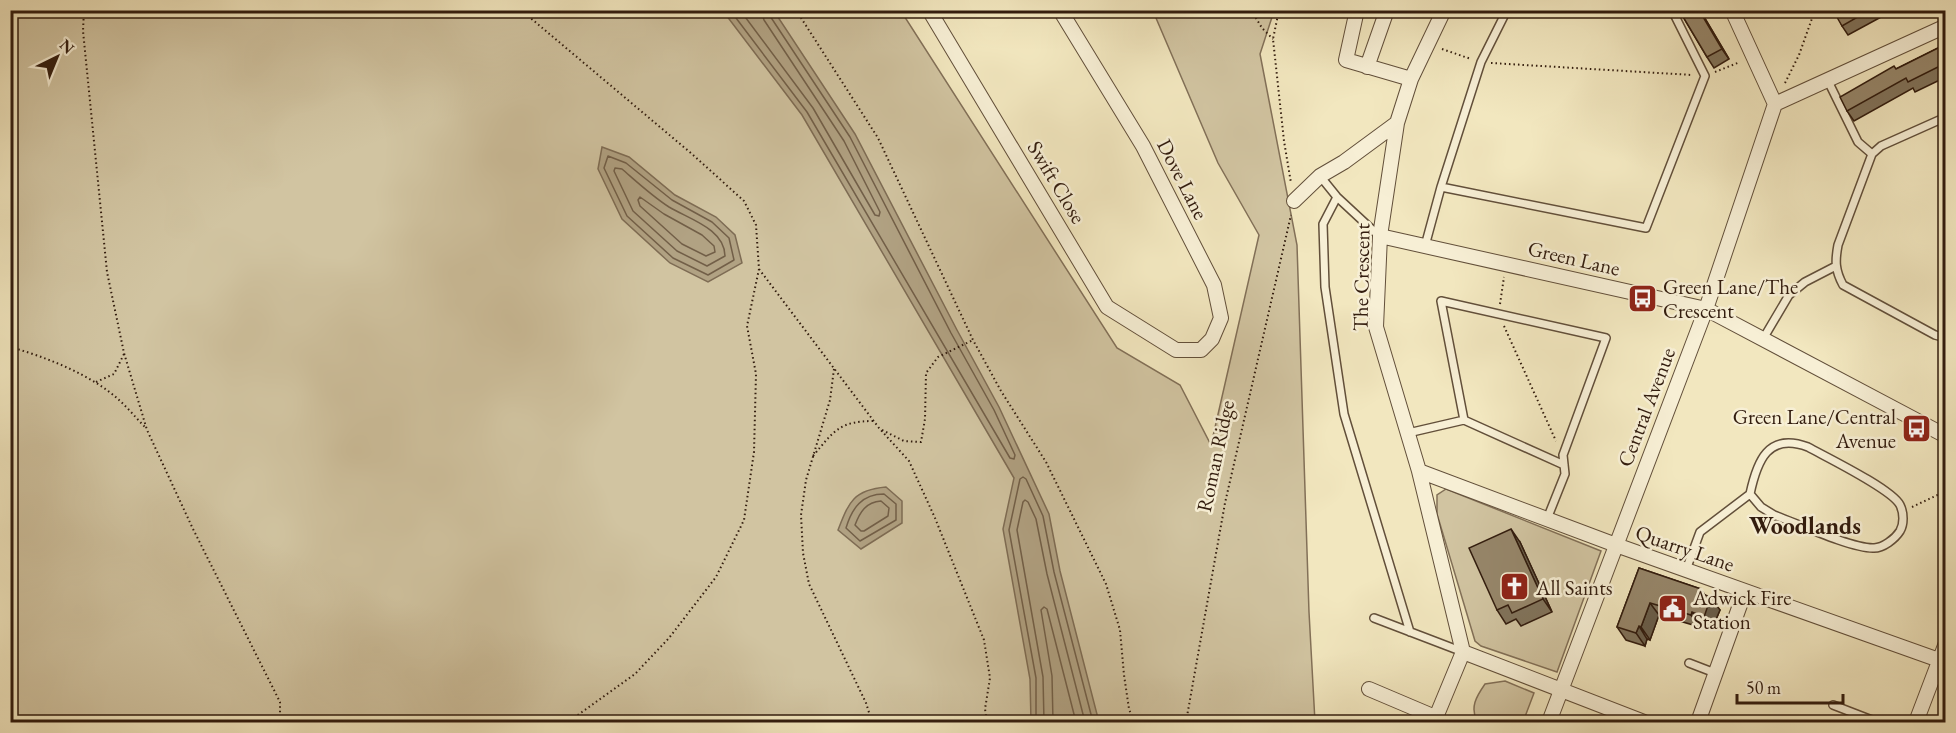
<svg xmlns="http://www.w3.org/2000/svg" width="1956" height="733" font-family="'EB Garamond',serif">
<rect width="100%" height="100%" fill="#f2e7bf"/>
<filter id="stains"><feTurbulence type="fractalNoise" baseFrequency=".00333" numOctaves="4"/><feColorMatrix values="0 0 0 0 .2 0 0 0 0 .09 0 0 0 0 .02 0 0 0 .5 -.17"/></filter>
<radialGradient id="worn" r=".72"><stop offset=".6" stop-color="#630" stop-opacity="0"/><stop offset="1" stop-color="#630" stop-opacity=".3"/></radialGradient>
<path fill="#d1c4a1" stroke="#827058" stroke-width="1.5" d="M10 11H901L1117 348 1180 385 1211 445 1259 235 1218 163 1153 11H1274L1260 54 1297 245 1309 612 1315 722H11Z
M1446 489 1601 551 1557 672 1481 646 1475 641 1437 514V495Z
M1505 681 1534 693 1523 722H1477C1470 707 1476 697 1485 684Z"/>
<path fill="#b1a283" stroke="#7e6c54" stroke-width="1.5" d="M723 11H774L855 134 957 330 999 407 1049 514 1060 571 1099 722H1031L1030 679 1003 529 1014 478 802 115Z
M602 147 629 157 675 195 716 217 735 235 742 263 708 282 670 263 622 219 598 169Z
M886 487 902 501V523L861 549 838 530C849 502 853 490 886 487Z"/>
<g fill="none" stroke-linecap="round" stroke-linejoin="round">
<path stroke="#725f48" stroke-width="1.5" d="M730 10 807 112 1010 458 1014 459 1015 455 994 410 951 333 850 137 770 16 769 10
M740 10 813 108 875 215 879 216 880 212 844 141 764 20 761 10
M608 156 626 163 672 200 712 222 729 238 734 260 708 275 673 258 627 216 604 168Z
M615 168 622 169C637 182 652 196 669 207 689 219 725 229 725 256L707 266 677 251 633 211 614 171Z
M640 197 664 214 702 235 714 246 715 252 706 256 682 244 640 206 638 200Z
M884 494 896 504V520L860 541 846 528C852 508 862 494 884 494Z
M881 501 889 508 888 516 864 531H861L855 525C860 512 866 502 881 501Z
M1036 722V678L1009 530 1020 479 1023 477 1026 479 1043 516 1054 572 1093 722
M1044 722 1043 677 1017 530 1023 502 1025 500 1028 502 1036 519 1047 574 1085 722
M1053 722 1052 676 1041 610 1044 607 1047 609 1076 722"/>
<defs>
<path id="lane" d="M1828 81 1858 142 1872 154
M1946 117 1881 146 1872 154 1838 245C1835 261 1835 270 1843 285L1935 335 1946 338
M1320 176 1337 197 1379 236
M1441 187 1646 228 1705 76 1672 10
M1337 197 1323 224 1325 287 1344 414 1410 632
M1425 246 1441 187 1481 62 1507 10
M1763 339 1789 295 1805 282 1836 266
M1408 433 1464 420
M1547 519 1565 474 1563 455 1606 338 1441 301 1464 420 1564 465
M1686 570 1700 532 1750 494C1757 461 1768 432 1808 447 1826 457 1892 489 1900 505 1904 513 1904 524 1900 531 1895 539 1883 548 1874 548 1853 549 1796 523 1774 515L1761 507 1750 494
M1374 618 1463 652
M1689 663 1715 673
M1833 705 1877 722"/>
<path id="street" d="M929 10 1107 307 1176 350H1201L1212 339 1221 318 1214 285 1143 146 1060 10
M1357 10 1346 60 1411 79
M1444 10 1411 79 1397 123 1380 236 1376 327 1419 471 1463 652
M1732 10 1775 104
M1367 67 1387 10
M1775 104 1946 26
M1294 201 1320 176 1344 162 1397 123
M1380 236 1706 309 1946 436
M1419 471 1616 545 1939 660
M1463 652 1644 722
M1369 689 1435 717
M1434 722 1463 652
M1549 722 1706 309 1775 104
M1698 722 1745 591
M1916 722 1946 643"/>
</defs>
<use href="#lane" stroke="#624f3a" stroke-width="10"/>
<use href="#street" stroke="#624f3a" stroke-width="16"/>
<path stroke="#321c0e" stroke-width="2" stroke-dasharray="1.5 3" stroke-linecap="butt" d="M84 10 83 31 107 272 124 353 147 430 193 529 280 702V722
M521 10 692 154 744 201 756 225 759 269 747 326 756 374 754 452 744 520 716 577 669 638 635 674 568 722
M796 10 878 138 973 340 1001 391 1046 462 1106 584 1120 630 1124 675 1129 709 1134 722
M1251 10 1262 28 1273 39
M1279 10 1273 39 1284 141 1291 183
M1442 49 1471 59
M1491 63 1692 75
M1715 72 1740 62
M1785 83 1799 55 1815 10
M759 269 879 428 909 461 935 518 984 640 990 678 985 709 987 722
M1500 304 1504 277
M1504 326 1556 441
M10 347C46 357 92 375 119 400 128 408 136 418 145 427
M834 369 830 400 806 480 801 515 803 553 809 584 866 703 872 722
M96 382 114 374 124 354
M882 430 904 441 921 442 925 419 926 373 938 357 973 340
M813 456C834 431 839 421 874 421
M1912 507 1946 491
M1186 722 1225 503 1291 215"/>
<use href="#lane" stroke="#f7efd5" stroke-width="7"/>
<use href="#street" stroke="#f7efd5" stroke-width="14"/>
</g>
<path fill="#81735b" stroke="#321c0e" stroke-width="1.5" d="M1679 10H1700L1729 59 1714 68 1707 57Z
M1836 10H1894L1848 35 1842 26Z
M1946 44V77L1915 92 1913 88 1854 121 1847 111 1896 69Z
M1520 542 1552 612 1521 626 1516 619 1506 624 1497 610Z
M1639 568 1701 589 1704 594 1720 610 1712 629 1701 625 1700 627 1659 615 1650 640 1647 639 1645 646 1626 640 1617 627Z"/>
<path fill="#695e4a" stroke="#321c0e" stroke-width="1.5" d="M1699 10H1700L1729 59 1722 49Z
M1511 529 1520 542 1552 612 1543 599Z
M1701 589 1709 602 1711 597 1720 610 1712 629 1704 617 1699 593Z
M1650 603 1659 615 1650 640 1641 627Z
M1692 612 1701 625 1700 627 1691 615Z
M1639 626 1647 639 1645 646 1636 633Z"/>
<path fill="#96866a" stroke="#321c0e" stroke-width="1.5" d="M1679 10H1699L1722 49 1707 57Z
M1836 10H1870L1842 26 1834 12Z
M1946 44V63L1908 82 1906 78 1847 111 1840 97 1894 66 1896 69Z
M1511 529 1543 599 1512 613 1508 605 1497 610 1469 548Z
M1639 568 1701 589 1699 593 1711 597 1704 617 1692 612 1691 615 1650 603 1641 627 1639 626 1636 633 1617 627Z"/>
<defs>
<symbol id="bus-square" viewBox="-11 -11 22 22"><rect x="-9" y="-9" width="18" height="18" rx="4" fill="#8f2418" stroke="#f7efd5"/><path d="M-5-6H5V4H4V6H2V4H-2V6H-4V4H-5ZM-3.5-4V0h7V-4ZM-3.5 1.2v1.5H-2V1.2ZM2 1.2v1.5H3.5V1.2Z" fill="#fff"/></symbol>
<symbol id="church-square" viewBox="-11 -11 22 22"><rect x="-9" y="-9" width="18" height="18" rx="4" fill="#8f2418" stroke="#f7efd5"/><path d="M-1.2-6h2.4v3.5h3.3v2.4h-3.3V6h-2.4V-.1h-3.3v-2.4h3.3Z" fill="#fff"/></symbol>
<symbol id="civic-square" viewBox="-11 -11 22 22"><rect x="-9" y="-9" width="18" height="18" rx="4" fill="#8f2418" stroke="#f7efd5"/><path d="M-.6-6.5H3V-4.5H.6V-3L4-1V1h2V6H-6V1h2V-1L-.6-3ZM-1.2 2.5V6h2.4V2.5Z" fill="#fff"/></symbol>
</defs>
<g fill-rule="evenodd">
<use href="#bus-square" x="1626" y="282" width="33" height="33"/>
<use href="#bus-square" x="1900" y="412" width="33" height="33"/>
<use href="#church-square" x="1498" y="570" width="33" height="33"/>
<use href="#civic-square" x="1656" y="592" width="33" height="33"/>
</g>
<g text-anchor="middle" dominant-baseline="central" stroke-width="5" stroke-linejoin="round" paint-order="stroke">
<g font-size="21" fill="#321c0e" stroke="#f7efd5">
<text transform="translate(1183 179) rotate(63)">Dove Lane</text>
<text transform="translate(1057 182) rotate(59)">Swift Close</text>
<text transform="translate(1574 258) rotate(13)">Green Lane</text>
<text transform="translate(1361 277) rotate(-89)">The Crescent</text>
<text transform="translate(1646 407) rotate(-69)">Central Avenue</text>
<text transform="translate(1215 456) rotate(-78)">Roman Ridge</text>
<text transform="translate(1685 548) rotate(19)">Quarry Lane</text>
</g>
<g font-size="21" fill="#321c0e" stroke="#f7efd5" text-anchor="start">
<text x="1663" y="286">Green Lane/The<tspan x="1663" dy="24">Crescent</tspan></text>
<text x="1896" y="416" text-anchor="end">Green Lane/Central<tspan x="1896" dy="24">Avenue</tspan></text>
<text x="1536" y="587">All Saints</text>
<text x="1693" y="597">Adwick Fire<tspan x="1693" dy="24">Station</tspan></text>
</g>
<g font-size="24" font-weight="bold" fill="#321c0e" stroke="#f7efd5">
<text x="1805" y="525">Woodlands</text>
</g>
</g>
<rect width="1956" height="733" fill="none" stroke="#f2e7bf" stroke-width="36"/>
<rect x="12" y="12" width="1932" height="709" fill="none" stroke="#321c0e" stroke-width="3"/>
<rect x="18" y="18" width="1920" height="697" fill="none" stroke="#321c0e" stroke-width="1.5"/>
<g transform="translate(57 57) rotate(43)" stroke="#f7efd5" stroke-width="4.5" paint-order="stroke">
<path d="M0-4.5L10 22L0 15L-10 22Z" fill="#321c0e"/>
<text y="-9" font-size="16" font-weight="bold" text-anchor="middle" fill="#321c0e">N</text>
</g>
<path d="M1737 694v9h106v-9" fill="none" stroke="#321c0e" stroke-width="3"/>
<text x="1746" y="694" font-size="18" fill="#321c0e" stroke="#f7efd5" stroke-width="4.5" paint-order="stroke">50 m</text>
<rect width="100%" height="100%" filter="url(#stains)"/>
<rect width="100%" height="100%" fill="url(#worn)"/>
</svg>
